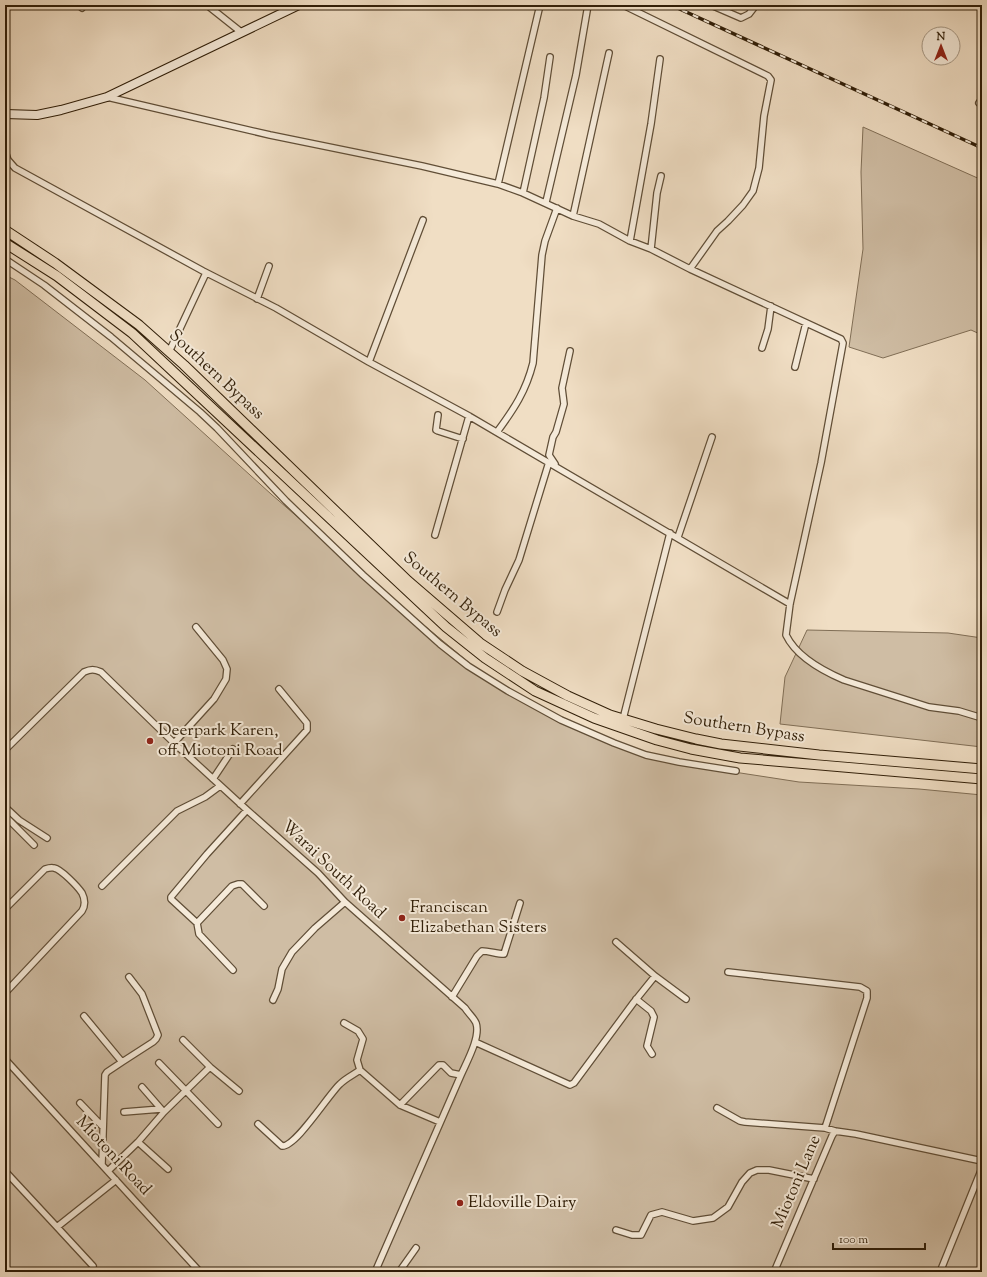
<svg xmlns="http://www.w3.org/2000/svg" width="987" height="1277" font-family="'Sorts Mill Goudy',serif">
<rect width="100%" height="100%" fill="#f0dec4"/>
<filter id="stains"><feTurbulence type="fractalNoise" baseFrequency=".005" numOctaves="4"/><feColorMatrix values="0 0 0 0 .2 0 0 0 0 .09 0 0 0 0 .02 0 0 0 .5 -.17"/></filter>
<radialGradient id="worn" r=".72"><stop offset=".6" stop-color="#630" stop-opacity="0"/><stop offset="1" stop-color="#630" stop-opacity=".3"/></radialGradient>
<path fill="#cfbda4" stroke="#806e56" d="M863 127 982 180V335L971 330 883 358 849 347 863 249 861 172Z
M5 275 15 280 145 380 271 494 384 592 490 680 558 722 634 751 734 772 799 782 919 789 982 795V1272H5Z
M807 630 948 633 982 638V747L780 724 785 677Z"/>
<g fill="none" stroke-linecap="round" stroke-linejoin="round">
<defs>
<path id="minor" d="M207 5 241 32
M623 5 768 76 771 80 764 116 759 168 753 191 743 205 728 221 717 231 690 269
M711 5 741 18 749 14 756 5
M82 8 84 5
M107 97 270 135 422 166 498 184 523 193 573 216 599 224 630 241 651 249 690 269 841 339 843 343 821 463 790 604 786 635C796 656 823 671 844 680L929 707 959 711 982 718
M979 103 982 99
M5 151 8 160 15 168 203 271 276 308 369 362 469 416 790 604
M498 184 540 5
M523 193 544 98 550 57
M546 202 576 75 588 5
M573 216 609 53
M630 241 651 124 660 59
M651 249 657 193 661 176
M5 259 44 285 111 337 200 412 217 428 286 501 363 575 440 644 468 666 508 691 561 720 614 743 646 755 679 762 736 771
M257 299 269 266
M762 348 768 329 771 306
M169 352 206 273
M369 362 423 220
M795 367 806 323
M438 415 436 430 438 431 463 439
M497 432C514 409 526 391 533 363L542 255 545 241 557 208
M555 464 549 455 553 437 556 432 564 404 562 388 570 351
M435 535 469 416
M678 537 712 437
M497 612 505 590 519 560 549 462
M623 719 670 533
M174 743 214 699 226 679 227 669 223 660 196 627
M5 750 84 672C91 669 94 669 101 672L174 743 247 810 318 873 345 902 465 1008C468 1013 474 1018 476 1023 481 1037 466 1063 461 1075L375 1272
M213 779 233 749
M240 804 307 730V723L279 689
M5 807 19 820 47 838
M5 816 34 845
M102 886 177 811 205 797 220 786
M5 909 45 869C48 868 51 867 54 868 61 869 78 887 82 893 85 899 85 906 82 911L5 993
M197 923 232 886 238 884H242L264 906
M616 942 655 976 686 999
M233 970 199 934 197 923 171 899V897L207 854 247 810
M728 972 860 987 867 991V998L825 1128
M452 997 477 956 482 951C490 951 496 954 504 954L520 903
M636 999 651 1011 654 1017 647 1046 652 1054
M273 1000 278 989 282 969 292 952 315 928 345 902
M84 1016 122 1062 107 1072 105 1075 102 1164
M344 1023 358 1031 363 1039 357 1060 360 1070 400 1105 440 1122
M183 1040 210 1067 239 1091
M475 1042 570 1085 574 1083 634 1002 655 976
M5 1059 200 1272
M122 1062 153 1042 156 1039 158 1035 142 994 129 977
M159 1063 218 1124
M142 1087 162 1110
M80 1103 103 1127
M400 1105 439 1065H443L451 1073 461 1075
M717 1108 740 1121 745 1122 825 1128 835 1131
M124 1112 161 1109
M258 1124 282 1146C296 1147 328 1095 340 1084 346 1078 353 1075 360 1070
M138 1142 168 1169
M5 1171 57 1227 116 1180
M108 1171 138 1142 164 1112 210 1067
M57 1227 93 1266
M616 1230 632 1235H641L651 1215 662 1212 693 1221 713 1218 728 1207 742 1182 750 1173 757 1170H769L814 1179
M399 1272 416 1248
M774 1272 832 1136 835 1131 856 1134 982 1161
M940 1272 982 1168"/>
<path id="secondary" d="M5 114 37 115 61 110 107 97 299 5"/>
<path id="trunk" d="M5 230 55 263 139 325 184 365 408 581 480 643 522 671 568 696 610 715 656 729 696 739 721 744 819 755 982 769
M5 243 57 276 132 333 446 627 485 658 535 691 594 718 657 740 691 749 740 758 982 779"/>
</defs>
<use href="#minor" stroke="#604e37" stroke-width="8"/>
<use href="#secondary" stroke="#301e08" stroke-width="10"/>
<use href="#trunk" stroke="#301e08" stroke-width="11"/>
<use href="#minor" stroke="#f5ead9" stroke-width="5.5"/>
<use href="#secondary" stroke="#f5ead9" stroke-width="8"/>
<use href="#trunk" stroke="#f0dec4" stroke-width="9"/>
<defs>
<path id="rail" d="M671 5 982 148"/>
</defs>
<use href="#rail" stroke="#301e08" stroke-width="3.5"/>
<use href="#rail" stroke="#f5ead9" stroke-width="2" stroke-dasharray="6" stroke-linecap="butt"/>
</g>
<g fill="#8f2418" stroke="#f5ead9" stroke-width="1.5">
<circle cx="150" cy="741" r="4"/>
<circle cx="402" cy="918" r="4"/>
<circle cx="460" cy="1203" r="4"/>
</g>
<g text-anchor="middle" dominant-baseline="central" stroke-width="4" stroke-linejoin="round" paint-order="stroke">
<g font-size="17" fill="#301e08" stroke="#f5ead9">
<text transform="translate(216 375) rotate(43)">Southern Bypass</text>
<text transform="translate(452 595) rotate(40)">Southern Bypass</text>
<text transform="translate(744 728) rotate(9)">Southern Bypass</text>
<text transform="translate(333 870) rotate(43)">Warai South Road</text>
<text transform="translate(113 1156) rotate(47)">Miotoni Road</text>
<text transform="translate(797 1182) rotate(-67)">Miotoni Lane</text>
</g>
<g font-size="17" fill="#301e08" stroke="#f5ead9" text-anchor="start">
<text x="158" y="731">Deerpark Karen,<tspan x="158" dy="20">off Miotoni Road</tspan></text>
<text x="410" y="908">Franciscan<tspan x="410" dy="20">Elizabethan Sisters</tspan></text>
<text x="468" y="1203">Eldoville Dairy</text>
</g>
</g>
<rect width="987" height="1277" fill="none" stroke="#f0dec4" stroke-width="20"/>
<rect x="6" y="6" width="975" height="1265" fill="none" stroke="#301e08" stroke-width="2"/>
<rect x="10" y="10" width="967" height="1257" fill="none" stroke="#301e08"/>
<g transform="translate(941 46)"><circle r="19" fill="#f5ead9" stroke="#a69885"/>
<path d="M0-3L7 15L0 10L-7 15Z" fill="#8f2418"/>
<text y="-6" font-size="11" font-weight="bold" text-anchor="middle" fill="#301e08">N</text>
</g>
<path d="M833 1243v6h92v-6" fill="none" stroke="#301e08" stroke-width="2"/>
<text x="839" y="1243" font-size="12" fill="#301e08" stroke="#f5ead9" stroke-width="3" paint-order="stroke">100 m</text>
<rect width="100%" height="100%" filter="url(#stains)"/>
<rect width="100%" height="100%" fill="url(#worn)"/>
</svg>
